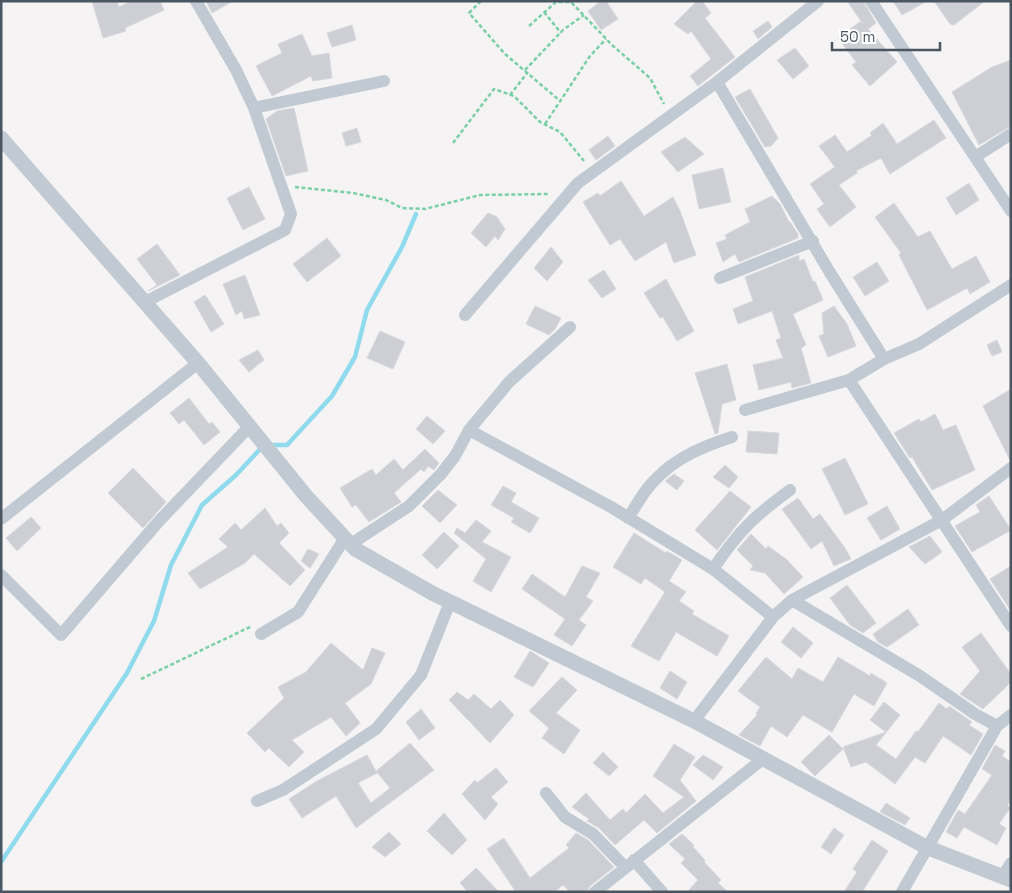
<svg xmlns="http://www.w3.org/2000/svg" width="1012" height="893" font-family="'Space Grotesk',sans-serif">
<rect width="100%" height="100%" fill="#f5f3f3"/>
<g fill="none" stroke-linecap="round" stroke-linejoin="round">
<path stroke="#90daee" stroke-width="4.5" d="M269 445H287L332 396 355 357 367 310 402 247 416 214
M1 862 127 673 154 621 171 565 202 505 236 475 262 447"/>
</g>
<path fill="#cdcfd5" stroke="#d7d9de" d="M92 1H117L119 7 131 1H160L164 10 125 28 126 31 103 38Z
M206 1H233L212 13Z
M601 1H606L618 19 601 30 588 11Z
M697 1H702L711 13 705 18 735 57 698 86 690 76 711 59 691 31 688 34 674 24Z
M847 1H863L876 23 868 29 897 62 870 86 852 65 856 62 838 38 861 21 863 24Z
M893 1H927L902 15Z
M934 1H985L954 25 950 24Z
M768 21 772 27 758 39 753 31Z
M352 25 356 40 332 47 327 33Z
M302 34 312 56 329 53 332 78 313 81 311 76 272 96 256 66 282 53 278 44Z
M795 48 809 66 793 79 777 60Z
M1011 60V126L979 145 952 92 992 67Z
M750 89 778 138 771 146 765 147 735 97Z
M294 108 308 171 286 176 266 119 277 111Z
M934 120 946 138 890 174 881 158 856 171 857 173 839 185 856 207 830 227 817 209 824 204 810 184 835 167 819 146 835 135 847 152 872 135 870 133 883 123 897 144Z
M357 128 361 142 346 146 342 133Z
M608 136 615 146 596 160 589 150Z
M685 137 704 154 678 172 661 152Z
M723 168 731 202 699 209 692 175Z
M621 181 644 216 673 197 680 211 696 255 674 263 666 242 635 261 620 239 610 245 583 202 598 193 600 196Z
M969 183 979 200 956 215 946 198Z
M249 187 265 219 243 230 227 198Z
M772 196 780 204 789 222H790L798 234V238L739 262 735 254 723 262 716 243 727 239 725 235 750 222 745 209Z
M894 203 918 237 930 231 952 269 976 256 990 282 970 294 967 288 927 310 899 255 901 253 875 217Z
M488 213 497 217 505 229 498 240 495 236 486 247 471 233Z
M327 238 341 256 307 282 293 264Z
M157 244 180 275 148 291 157 285 137 259Z
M551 247 563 262 547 281 534 268Z
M799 255V261L804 259 813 282 815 281 823 300 793 314 806 345 801 348 811 383 792 388 791 382 759 390 753 365 783 358 776 340 781 338 772 311 738 324 733 309 753 301 745 277Z
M877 262 889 281 865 296 853 277Z
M604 270 616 289 602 298 588 280Z
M245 275 260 315 244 319 242 311 236 315 223 284Z
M666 279 694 331 677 341 663 317 660 318 644 293Z
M205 295 224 324 211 332 194 302Z
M535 306 561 318 555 329 549 335 526 324Z
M834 306 847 324 856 346 828 357 819 336 824 334 822 313Z
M380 331 405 342 393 369 367 358Z
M997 340 1002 352 992 356 987 345Z
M258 350 264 360 249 372 239 360Z
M727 364 736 400 722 404 718 433 715 434 695 373Z
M1011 389V460H1010L983 406Z
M189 398 209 424 212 422 220 432 204 445 184 420 179 424 170 413Z
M935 414 943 430 956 425 975 470 932 490 912 457 910 458 894 433 919 419 921 422Z
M427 416 445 431 433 444 416 429Z
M748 431 779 433 777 454 746 452Z
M425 449 439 463 434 470 428 466 424 472 421 469 394 493 401 502 369 522 356 505 352 507 340 488 372 469 376 475 394 459 403 470Z
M845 458 868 504 845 515 822 469Z
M725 465 738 477 729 488 713 477Z
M133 468 166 502 143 528 108 493Z
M674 474 684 481 677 490 665 481Z
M503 486 516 493 511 502 539 518 530 533 511 522 514 518 491 505Z
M438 490 457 505 440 523 422 506Z
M730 491 751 507 717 550 695 530Z
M989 496 1011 530 972 552 955 526 980 512 976 505Z
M798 498 813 519 820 514 845 548 851 559 834 566 822 541 811 549 782 509Z
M887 506 900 529 881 540 867 518Z
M265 508 277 526 281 523 289 533 279 543 305 570 290 586 254 554 245 563 200 589 188 573 228 547 219 539 235 523 241 530Z
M31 517 41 528 17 551 6 538Z
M476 520 491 531 482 542 511 557 491 592 473 581 486 559 454 533 457 528 465 533Z
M444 532 459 546 437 569 422 555Z
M634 533 666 553 667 551 682 560 669 581 686 592 679 601 694 611 692 614 729 636 717 656 676 632 659 661 631 646 665 592 645 578 641 584 613 567Z
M751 534 766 549 768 546 786 559 803 577 784 594 765 573 750 570 753 566 737 550Z
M930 536 942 552 925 564 909 547Z
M308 549 319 554 310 568 301 561Z
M582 566 600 573 586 597 593 601 579 620 586 625 572 646 554 635 565 619 522 589 532 574 565 597Z
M1011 566V611L990 579Z
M847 585 876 623 863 633 850 625 830 598Z
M908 609 919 625 887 647 878 642 873 634Z
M793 627 813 643 801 658 781 642Z
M981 633 1011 674V682L983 709 960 694 980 671 962 647Z
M331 643 363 670 372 648 385 653 371 684 345 703 360 723 346 736 331 717 292 740 304 752 289 767 269 748 265 752 247 733 284 698 278 687 306 672Z
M530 651 549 663 533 687 514 677Z
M766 657 792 679 798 668 823 682 838 657 870 676 871 673 887 683 874 706 854 694 832 732 803 715 787 737 771 726 760 746 739 735 757 715 756 714 760 707 738 691Z
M670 671 687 682 677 699 660 688Z
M562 677 577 690 556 713 580 730 564 754 542 738 549 728 529 711Z
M457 692 468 700 474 694 491 709 500 700 514 715 490 743 449 700Z
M884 702 900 715 876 745 896 759 916 731 918 732 939 703 947 709 949 706 972 722 969 725 983 734 971 755 943 736 925 763 915 757 895 784 866 762 851 767 843 747 886 732 870 720Z
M421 709 435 728 419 740 406 722Z
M829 735 843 749 815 776 801 762Z
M410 743 434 770 356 828 336 796 302 818 289 799 317 781 367 755 377 773 358 783 371 803 390 788 376 771Z
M674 744 695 757 680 780 696 801 657 833 644 820 615 845 599 828 587 821 589 819 572 807 586 793 610 820 623 809 626 813 645 794 663 813 684 797 653 776Z
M995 745 1005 751 1002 756 1011 762V800L1007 805 1010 808 999 824 1006 828 997 845 964 827 957 838 946 832 958 810 965 814 992 775 982 769Z
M603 752 618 767 609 776 593 763Z
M703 755 723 767 713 780 693 765Z
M496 768 508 782 491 797 498 804 485 820 462 794 475 780 477 783Z
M886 803 910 818 905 825 880 812Z
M444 813 467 840 452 855 427 831Z
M834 828 844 835 831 854 821 847Z
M389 832 401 844 385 857 372 847Z
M576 833 588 840 614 867 590 886 587 892H570L563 885 554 892H516L487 849 504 838 530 878 569 848 566 845Z
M682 834 694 845 693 847 705 860 704 862 721 880 718 883 728 892H687L698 880 681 863 685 859 669 844Z
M872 840 888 851 862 892H844L857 872 853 869Z
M476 868 499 892H468L460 883Z"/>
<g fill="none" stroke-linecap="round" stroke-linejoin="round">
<path stroke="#7ad0a6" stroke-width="2.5" stroke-dasharray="4 2.5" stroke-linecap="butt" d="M481 1 469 13 505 54 559 100
M544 12 561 33
M529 26 556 2H571L613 46 650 78 664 104
M525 70 563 30 584 15
M510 95 528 72
M545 124 590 56 606 39
M453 143 494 89 514 96 540 122 560 132 584 161
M295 187 353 193 386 200 402 208 425 209 480 195 550 194
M141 679 250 627"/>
<path stroke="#c1cad2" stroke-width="12" d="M871 1 1011 211
M717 82 829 271 884 359
M254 108 384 81
M975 157 1011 134
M720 278 813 241
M145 302 285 230 291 214 254 108 236 70 196 1
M465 315 578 183 717 82 818 1
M849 380 1011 626
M745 410 849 380 884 359 919 344 1011 285
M469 430 611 507 713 569 773 617
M628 518C637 505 644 490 655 480 675 458 704 446 732 437
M1 519 198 363
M351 544 409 506 441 474 455 456 469 430 509 382 570 327
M713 569C739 531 753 517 790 490
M1 575 61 635 159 521 249 427
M792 600 920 676 975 714 997 726
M261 634 298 612 345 538
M694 721 773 617 792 600 942 520 1011 468
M546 793 565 817 593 834 625 867
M257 801 283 790 376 729 421 675 450 602
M634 860 662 892
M1003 876 1011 863
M595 892 763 759
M902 892 997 726 1011 715"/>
<path stroke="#c1cad2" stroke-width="15" d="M1 138 198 363 306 496 355 549 432 593 694 721 926 847 1011 880"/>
</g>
<rect width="1012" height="893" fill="none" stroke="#4a5661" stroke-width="5"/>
<path d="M832 42v8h108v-8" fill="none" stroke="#4a5661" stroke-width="2.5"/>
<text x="840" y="42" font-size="15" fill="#4a5661" stroke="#ffffff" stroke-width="4" paint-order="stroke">50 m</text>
</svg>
